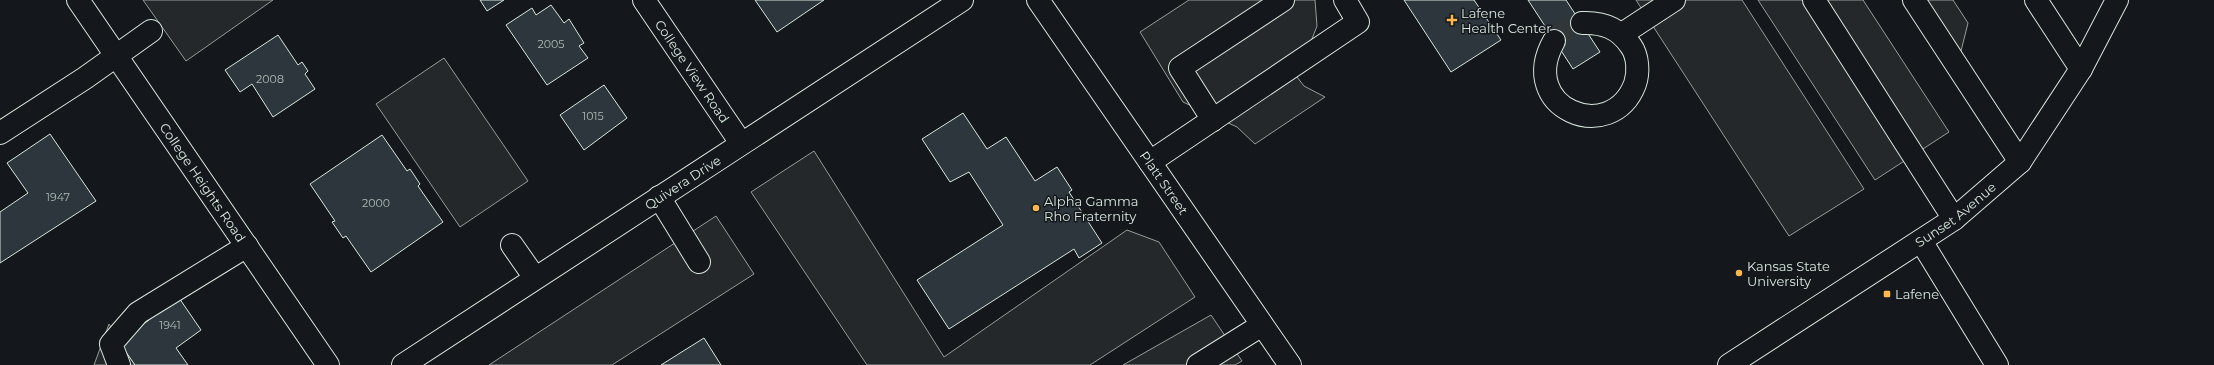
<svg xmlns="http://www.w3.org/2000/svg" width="2214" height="365" font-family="Montserrat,sans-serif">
<rect width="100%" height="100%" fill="#14181c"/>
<path fill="#24282b" stroke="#939e99" d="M143 0H273L186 61Z
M1189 0H1315L1317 26 1297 77 1304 86 1325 97 1255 144 1237 127 1183 102 1140 32Z
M1636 0H1742L1864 189 1789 236Z
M1758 0H1863L1949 132 1875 180Z
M1902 0H1953L1968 23 1961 51 1943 63Z
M444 58 528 181 460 227 376 104Z
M814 151 944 357 1127 230 1159 242 1195 297 1090 365H867L751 192Z
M716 216 754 274 612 365H489Z
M1211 315 1242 361 1235 365H1123Z
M109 324 119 342 135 365H94Z"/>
<path fill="#2c363c" stroke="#d8e6dc" d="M480 0H504L487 11Z
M755 0H824L777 32Z
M1404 0H1474L1501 40 1451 72Z
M1528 0H1566L1600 52 1573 69Z
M551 5 564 23 569 19 584 43 579 46 588 58 547 85 506 25 532 8 536 15Z
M278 35 298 65 302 62 308 71 305 74 315 89 273 117 252 84 240 92 225 70Z
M604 85 627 118 584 150 560 115Z
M963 113 987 149 1006 137 1035 181 1057 167 1072 190 1069 192 1102 243 1079 258 1074 249 949 329 917 280 1003 225 969 172 950 182 922 139Z
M50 134 96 201 0 263V212L28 193 7 163Z
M382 135 407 171 410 169 420 184 418 186 443 222 371 272 346 236 343 238 332 222 335 221 310 184Z
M177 295 201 330 176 348 188 365H135L119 342 149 320 146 316Z
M704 338 721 365H661Z"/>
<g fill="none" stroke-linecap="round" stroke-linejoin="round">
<path stroke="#313739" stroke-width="22" stroke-dasharray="22 11" stroke-linecap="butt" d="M1554 41 1561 32 1582 23"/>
<defs>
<g id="minor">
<path id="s1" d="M78 0 328 365"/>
<path id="s2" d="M644 0 741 143"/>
<path id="s3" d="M1038 0 1290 365"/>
<path d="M1814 0 1954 219"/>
<path d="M1914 0 2020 162"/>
<path d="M2036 0 2081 69"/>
<path d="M1622 34 1674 0"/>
<path d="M1554 41C1516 108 1611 147 1635 84 1639 72 1638 56 1631 46 1619 28 1603 22 1582 23"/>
<path d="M1213 120 1180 68 1283 0"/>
<path d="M0 133 85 78 151 31"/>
<path d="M1150 162 1358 22 1345 0"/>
<path d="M659 197 699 262"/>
<path d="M1921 241 1997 365"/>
<path d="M512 245 535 278"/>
<path d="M119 365 111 344 138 313 247 246"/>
<path id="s4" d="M403 365 962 0"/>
<path d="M1198 365 1262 325"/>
<path id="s5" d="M1729 365 1954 219 2020 162 2081 69 2117 0"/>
</g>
</defs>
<use href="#minor" stroke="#d8e6dc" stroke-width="24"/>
<use href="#minor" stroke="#14181c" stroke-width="22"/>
</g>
<g fill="#ffb74d" stroke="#14181c" stroke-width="1.5">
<path d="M1450 14h4v4h4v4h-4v4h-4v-4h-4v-4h4z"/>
<circle cx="1036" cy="208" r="4"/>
<circle cx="1739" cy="273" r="4"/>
<rect x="1883" y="290" width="8" height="8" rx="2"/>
</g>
<g text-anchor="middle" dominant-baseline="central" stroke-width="3" stroke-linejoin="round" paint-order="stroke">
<g font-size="11" fill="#adbab4">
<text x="551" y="44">2005</text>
<text x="270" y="79">2008</text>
<text x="593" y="116">1015</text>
<text x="58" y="197">1947</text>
<text x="376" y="203">2000</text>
<text x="170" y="325">1941</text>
</g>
<g font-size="13" fill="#d8e6dc" stroke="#14181c" text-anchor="start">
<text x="1461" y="13">Lafene<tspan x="1461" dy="15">Health Center</tspan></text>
<text x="1044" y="201">Alpha Gamma<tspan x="1044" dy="15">Rho Fraternity</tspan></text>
<text x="1747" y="266">Kansas State<tspan x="1747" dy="15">University</tspan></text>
<text x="1895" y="294">Lafene</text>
</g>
<g font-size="13" fill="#d8e6dc" stroke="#14181c">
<text stroke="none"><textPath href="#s2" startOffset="86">College View Road</textPath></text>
<text stroke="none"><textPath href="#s4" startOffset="334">Quivera Drive</textPath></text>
<text stroke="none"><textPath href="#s1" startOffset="221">College Heights Road</textPath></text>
<text stroke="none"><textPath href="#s3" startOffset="222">Platt Street</textPath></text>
<text stroke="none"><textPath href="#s5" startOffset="272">Sunset Avenue</textPath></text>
</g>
</g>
</svg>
